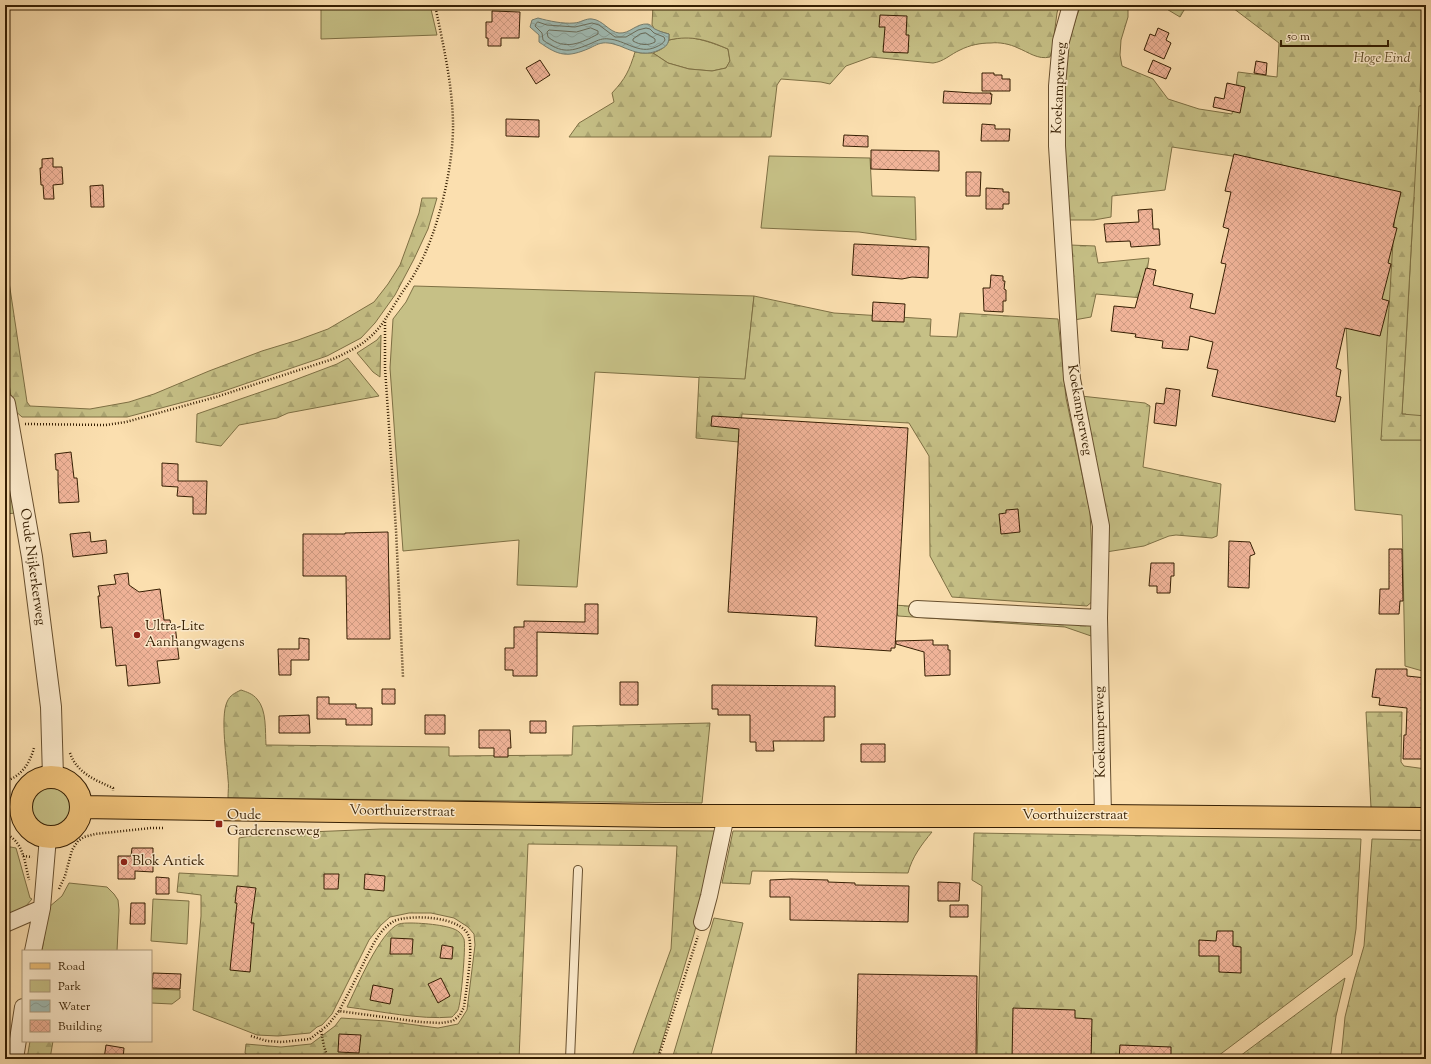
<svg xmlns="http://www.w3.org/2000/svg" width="1431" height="1064" font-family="'Sorts Mill Goudy',serif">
<defs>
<pattern id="forest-firs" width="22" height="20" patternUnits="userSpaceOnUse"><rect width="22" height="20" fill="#c6c086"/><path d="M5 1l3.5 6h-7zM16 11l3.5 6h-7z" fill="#aba572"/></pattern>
<pattern id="water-waves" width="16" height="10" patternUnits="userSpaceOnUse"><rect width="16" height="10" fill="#a0bbb3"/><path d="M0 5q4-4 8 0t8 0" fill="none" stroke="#8aa098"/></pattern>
<pattern id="building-cross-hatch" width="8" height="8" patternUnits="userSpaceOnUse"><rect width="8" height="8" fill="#f0b398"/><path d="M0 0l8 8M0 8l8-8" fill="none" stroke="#ce9a81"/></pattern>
</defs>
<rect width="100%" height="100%" fill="#fbdfaf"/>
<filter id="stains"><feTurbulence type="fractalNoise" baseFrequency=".005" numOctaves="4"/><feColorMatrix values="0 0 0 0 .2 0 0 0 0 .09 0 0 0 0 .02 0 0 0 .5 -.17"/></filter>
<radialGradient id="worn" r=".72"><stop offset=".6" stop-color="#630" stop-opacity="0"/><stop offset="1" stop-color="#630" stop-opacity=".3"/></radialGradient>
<path fill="#c6c086" stroke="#7e7044" d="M321 5H430L437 35 321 39Z
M1316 5H1426V437L1406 414H1402L1414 197 1381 440H1426V672L1405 666 1402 515 1355 510 1339 180Z
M683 37C699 38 713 43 728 49L730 61 726 68 712 71 689 69 668 63 653 53C660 50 666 48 669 40Z
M769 156 870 158 872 196 915 197 916 240 859 232 761 228Z
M414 286 754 296 745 380 595 372 577 587 517 585 519 540 403 551 390 368 393 319 406 302Z
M5 441 16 513 5 514Z
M52 786C68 790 78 800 69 817 55 841 17 818 33 795 38 789 45 786 52 786Z
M5 846 16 848 30 898 32 899 26 906 5 916Z
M69 883 107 887 114 894 118 900 119 910 117 951H42L49 907 62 896Z
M153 899 189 901 187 944 151 941Z
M151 989 180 990V998L172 1004 151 1003Z"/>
<path fill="url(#forest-firs)" stroke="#7e7044" d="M653 5H1059L1057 13 1052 51 1050 57C1038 60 1028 52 1018 48 1010 44 999 42 991 43 980 43 970 45 960 50 951 54 943 62 933 63L871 57 846 66 830 84 821 82 781 79 777 85 771 137H569L579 123 614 102 612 93C626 78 629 71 635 52L641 53H653L668 63 689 69 712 71 726 68 730 61 728 49C707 40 692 35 669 40V34L655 30 652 25Z
M1081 5H1128V17L1121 40 1120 55 1122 66 1153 79 1168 99 1199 109 1232 114 1238 72 1277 77 1279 43 1229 5H1424L1420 92H1426V105L1419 106 1402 414 1426 416V440H1381L1396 192 1232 156 1172 147 1165 190 1112 196 1111 217 1094 220H1069L1065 158 1064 83 1066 52 1076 18Z
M1160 5H1187L1180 17Z
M422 198H437L428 229 414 259 395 295 375 323 361 338 327 356 218 393 127 417H22L13 409 5 359V255L27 402 30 406 90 409 129 402 154 394 209 371 262 351 298 340 328 329 374 302 388 284 400 265 419 213Z
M1070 245 1095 246 1098 263 1149 258 1143 298 1096 294 1091 317 1074 320Z
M754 296 834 313 931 319 930 336 957 337 960 313 1058 319 1066 398 1090 512 1094 600 1087 606 952 597 930 556 929 456 909 423 742 414 739 442 696 438 699 377 745 379Z
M381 335 380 377 373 372 357 353 377 340Z
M348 358 379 396 288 413 277 418 239 425 221 446 196 442 197 414 284 384 337 364Z
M1081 396 1145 403 1150 406 1143 467 1221 484 1217 536 1212 538 1176 535 1169 536 1144 546 1106 552Z
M894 605 1095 619 1094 637 1065 627 898 616Z
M241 690C247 692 253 694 257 699 267 710 265 731 266 745L449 747V756L572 755 573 726 710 723 702 803 228 798C228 792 229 785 228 779 227 761 220 717 227 702 230 695 235 693 241 690Z
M1366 712H1402L1401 762 1404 766 1426 769V809L1371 808Z
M381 829 717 831 706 889 694 934 657 1059H631L671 949 677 846 528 844 519 1059H275L249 1056 245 1053 246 1044 281 1047 311 1044 335 1026 341 1018 386 1021 438 1028 458 1024 467 1010 475 945 474 934 468 927 454 918 431 913H409L390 917 381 925 369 940 332 1014 322 1025 317 1027 310 1033 278 1036 257 1035 193 1010 201 916V895L177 892 179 873 238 876 239 838 261 834Z
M733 831 912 832H932C922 844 912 857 908 873L752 871 750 884 722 883Z
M974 833 1361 839 1356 929 1352 955 1214 1059H977L982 886 972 880Z
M1372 839 1426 840V1059H1341L1345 1017 1354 980 1364 946Z
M714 918 743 923 710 1059H672Z
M411 923C421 923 452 925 459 932 461 933 463 937 464 939 466 946 461 1004 458 1010 457 1012 454 1015 452 1017 420 1020 379 1011 347 1007 356 989 380 931 399 924 402 923 407 923 411 923Z
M1345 978 1336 1016 1330 1059H1236Z
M30 1041H53L50 1059H27Z"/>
<path fill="url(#water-waves)" stroke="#767d6d" d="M538 18C549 21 563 24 574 23 580 23 586 18 592 19 603 20 609 32 619 33 630 34 636 23 648 24 652 25 653 29 657 30 661 32 665 33 669 34 669 42 668 46 661 49 646 57 634 52 620 46 616 45 612 43 608 43 601 42 596 45 590 48 567 58 559 56 539 42V35L530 27 532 20Z"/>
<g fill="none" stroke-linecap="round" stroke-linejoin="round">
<path stroke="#6b6d5b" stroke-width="1" d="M538 22 547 25 575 27 592 23 599 25 615 37H626L638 30 646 28 650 29 654 33 664 37 665 40C663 44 660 45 656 47 639 55 625 40 609 39 603 38 598 40 592 43 571 52 562 54 543 40L542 33 535 26 536 24Z
M591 28 598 31V34C581 43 565 51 548 37L547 32 549 30 576 32Z
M646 33 655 39V42C648 46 640 45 633 41V39L640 34Z"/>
</g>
<path fill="url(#building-cross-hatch)" stroke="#361f03" d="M492 11 520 12 519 38H501V46H488V38H486V22H492Z
M880 15 907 16 906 35H909L908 53 883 52 885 27H879Z
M1158 28 1169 33 1166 40 1171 43 1164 59 1144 50 1150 34 1155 36Z
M540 60 550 75 536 84 526 68Z
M1153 60 1171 68 1166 79 1148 72Z
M1256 61 1267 63 1266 75 1254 73Z
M982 73H994V75H1002V79H1010V91H982Z
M1227 83 1245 87 1240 113 1213 107 1215 97 1224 99Z
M944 91 973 93H991L990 94H992L991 104 943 103Z
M506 119 539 120V137L506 136Z
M982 124 995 125V129H1010L1009 141H981Z
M844 135 868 136V147L843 146Z
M871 150 939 151V171L871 169Z
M1234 154 1401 192 1393 227 1397 228 1388 263 1391 264 1382 299 1389 301 1380 336 1345 328 1336 368 1341 370 1336 396 1341 397 1335 422 1212 396 1218 370 1207 368 1213 342 1190 336 1188 350 1162 348 1163 341 1135 337 1136 334 1111 331 1114 306 1135 308 1146 268 1156 270 1153 285 1193 294 1190 308 1215 314 1226 264 1221 263 1229 229 1223 227 1231 192 1225 191Z
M53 158V167H62L63 184 53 185 54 199H44L43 185H41L40 168H42V159Z
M966 172H981L980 196H966Z
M103 185 104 207H91L90 186Z
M986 188 1003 189V192H1009V204H1003V209H986Z
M1152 209 1153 229H1159L1160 245 1131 247 1130 241 1106 242 1104 224 1139 222 1138 210Z
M854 244 929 247 928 278 912 277 902 279 852 275Z
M991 275 1003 276V281H1005L1004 289 1006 290V301H1003V312L984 311 983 288H990Z
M873 302 905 304 904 322 872 321Z
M1166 388 1180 390 1176 426 1154 423 1156 403 1164 404Z
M712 416 908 428 895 648H891V651L815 646 817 617 728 612 739 429 711 426Z
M71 452 74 478H77L79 502 59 503 58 482V470H56L55 454Z
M162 463 178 464V481H207L206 514H193V497L177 496 178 487 162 486Z
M1018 509 1020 532 1001 534 999 514 1006 513V510Z
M90 532 91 542 106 540 107 553 73 557 70 534Z
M388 532 390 639H347L346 576H303V534H345V533Z
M1229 541 1250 542 1255 554 1250 556 1249 588 1228 587Z
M1389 549H1402L1403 601H1400L1399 614H1379L1380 589H1389Z
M1151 563H1174V576H1171L1170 593H1157V586H1149Z
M128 573 129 585 139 592 160 589 164 620H170L171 626 175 625 179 659 157 661 160 683 128 686 126 665 116 666 112 627 101 628 98 596H100L98 586 116 584 114 575Z
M585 604H598V634L537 632V676H513V670H505V648H514V627H524V621L585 622Z
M299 638 309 639V660H291V675H279L278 649H299Z
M933 640V645H948V650H950V675L925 676 924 652 896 644V641Z
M1376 669H1407V676L1426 678V754L1423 753V759H1403L1404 735H1406L1407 708 1379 705 1380 698 1372 697Z
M620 682H638V705H620Z
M712 685 835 686V717H824V741H773L774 751H756V742H750V715H718V709H712Z
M382 689H395V704H382Z
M317 697H329V704H356V708H372V725H346V719H317Z
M309 715 310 733H279V716Z
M425 715H445V734H425Z
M530 721H546V733H530Z
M479 730H510L511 748H508V757H494V748H479Z
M861 744H885V762H861Z
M132 848H153V872L135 871V879H118V856H131Z
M324 874H339L338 889H324Z
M365 874 385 876 384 891 364 889Z
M156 877 169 878V894H156Z
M791 879 828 880V882L855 883V885L909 886 908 922 790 920V897H770V880Z
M938 882 960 883 959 901H938Z
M237 886 256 888 251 923H254L250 972 230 970 237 903H235Z
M131 903H145V924H130Z
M950 905H968V917H950Z
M1217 931H1233V946L1241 947V973L1219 972V956H1199V940L1216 941Z
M391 938 413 939 412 954H390Z
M442 945 453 947 452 959 440 958Z
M153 973 181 974 180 989 152 988Z
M858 974 977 976 976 1059H856Z
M441 978 450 996 438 1003 428 984Z
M373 985 393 989 390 1004 370 1000Z
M1013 1008 1075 1010V1018L1092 1019 1091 1059H1012Z
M339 1034 361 1035 359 1053 338 1052Z
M106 1045 124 1048 123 1059H104Z
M1120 1045 1171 1047V1059H1119Z"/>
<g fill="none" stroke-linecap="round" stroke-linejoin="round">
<defs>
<path id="service" d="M570 1059 578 870"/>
<path id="minor" d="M1071 5 1061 41 1057 86V146L1072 379 1101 526 1099 618 1103 816
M917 609 1099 618
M702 922 709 896 724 825V816
M5 924 42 908
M33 951 42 908 48 837
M15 1059 23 1007"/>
<path id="tertiary" d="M5 404 32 557 51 707 53 777"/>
<path id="primary" d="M21 807a30 30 0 1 1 60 0a30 30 0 1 1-60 0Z
M81 807 664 816H1103L1426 819"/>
</defs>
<use href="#service" stroke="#674f2e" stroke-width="10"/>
<use href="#minor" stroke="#674f2e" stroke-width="18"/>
<use href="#tertiary" stroke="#674f2e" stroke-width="22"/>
<use href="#primary" stroke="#361f03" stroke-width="24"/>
<path stroke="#361f03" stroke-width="2.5" stroke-dasharray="1 2" stroke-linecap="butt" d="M385 322V368L396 530 403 677
M25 424 106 425 126 422 216 397 333 359C346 353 359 347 369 338 382 327 389 313 398 299 404 289 411 281 416 271 438 234 454 165 453 122 452 82 443 44 435 5
M70 753C77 773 95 780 113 788V791
M5 781C21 777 30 763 34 748
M5 834C23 840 25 863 29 880
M23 856 32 857
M59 889 65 876 72 850 78 841 84 837 95 834 151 828H164
M321 1031 324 1046 328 1059
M251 1036 267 1041 282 1042 310 1039 328 1025 339 1011 420 1022 441 1023 453 1021 460 1015 464 1007C466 991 473 951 469 937 463 916 410 914 394 921 391 923 387 926 384 929 376 937 371 949 365 960 357 977 348 994 339 1011
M658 1059 698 936"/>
<use href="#service" stroke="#fceacb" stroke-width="8"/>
<use href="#minor" stroke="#fceacb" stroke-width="16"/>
<use href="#tertiary" stroke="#fceacb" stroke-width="20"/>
<use href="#primary" stroke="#eec078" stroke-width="22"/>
</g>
<g fill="#8f2418" stroke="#fceacb" stroke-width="1.5">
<circle cx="137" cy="635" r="4"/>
<rect x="215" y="820" width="8" height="8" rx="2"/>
<circle cx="124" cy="862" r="4"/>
</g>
<g text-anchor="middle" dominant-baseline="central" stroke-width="3" stroke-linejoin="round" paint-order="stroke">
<g font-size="14" font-style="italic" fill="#614f2a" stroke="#fceacb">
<text x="1382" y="59">Hoge Eind</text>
</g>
<g font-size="14" fill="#361f03" stroke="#fceacb">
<text transform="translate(1060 88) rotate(-87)">Koekamperweg</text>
<text transform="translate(1079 410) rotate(80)">Koekamperweg</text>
<text transform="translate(32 567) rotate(82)">Oude Nijkerkerweg</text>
<text transform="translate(1101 732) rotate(-91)">Koekamperweg</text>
<text transform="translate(402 812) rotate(1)">Voorthuizerstraat</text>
<text x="1075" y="816">Voorthuizerstraat</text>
</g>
<g font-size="14" fill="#361f03" stroke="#fceacb" text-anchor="start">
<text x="145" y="627">Ultra-Lite<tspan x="145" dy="16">Aanhangwagens</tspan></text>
<text x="227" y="816">Oude<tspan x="227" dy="16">Garderenseweg</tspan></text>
<text x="132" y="862">Blok Antiek</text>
</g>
</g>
<rect width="1431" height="1064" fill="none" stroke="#fbdfaf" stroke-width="20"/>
<rect x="6" y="6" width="1419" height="1052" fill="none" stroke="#361f03" stroke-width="2"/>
<rect x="10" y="10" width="1411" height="1044" fill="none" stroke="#361f03"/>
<rect x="22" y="950" width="130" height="92" fill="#fceacb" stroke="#ad997b"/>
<rect x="30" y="963" width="20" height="6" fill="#eec078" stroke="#ad997b"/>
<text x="58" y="970" font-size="12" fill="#361f03">Road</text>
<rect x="30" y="980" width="20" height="12" fill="#c6c086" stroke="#ad997b"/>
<text x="58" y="990" font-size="12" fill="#361f03">Park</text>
<rect x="30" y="1000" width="20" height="12" fill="url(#water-waves)" stroke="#ad997b"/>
<text x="58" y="1010" font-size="12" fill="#361f03">Water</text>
<rect x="30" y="1020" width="20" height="12" fill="url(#building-cross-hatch)" stroke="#ad997b"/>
<text x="58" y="1030" font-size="12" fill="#361f03">Building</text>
<path d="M1281 40v6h107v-6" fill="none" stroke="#361f03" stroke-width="2"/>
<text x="1287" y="40" font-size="12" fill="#361f03" stroke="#fceacb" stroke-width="3" paint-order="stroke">50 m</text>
<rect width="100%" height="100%" filter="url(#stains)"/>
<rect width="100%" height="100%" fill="url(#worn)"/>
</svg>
